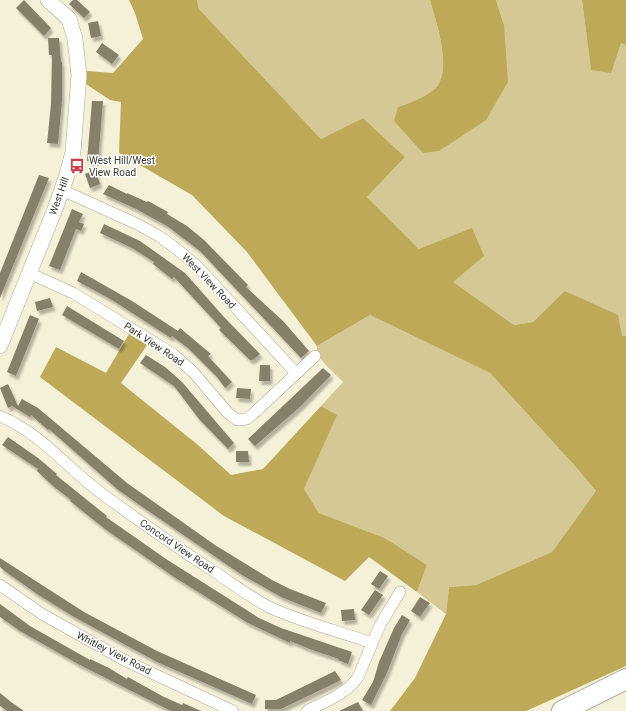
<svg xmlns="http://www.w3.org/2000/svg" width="626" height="711" font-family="Roboto,sans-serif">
<defs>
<filter id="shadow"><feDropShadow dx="2.5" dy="4" stdDeviation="1" flood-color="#0004"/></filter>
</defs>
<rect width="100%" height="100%" fill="#f5f0d8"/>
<path fill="#d5c894" d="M197 0H430C436 22 451 64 438 85 433 94 408 104 398 107L423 153 504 25 496 0H582L591 70 621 42 626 45V336H622L566 291 533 322 514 325 452 282 367 197 405 157 363 118 321 139 199 9Z
M370 315 490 373 575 466 596 491 552 552 476 585 449 587 446 614 417 592 427 565 385 538 319 513 304 489 336 415 321 406 343 382C335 373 315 359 317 346Z"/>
<path fill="#bda958" d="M129 0H197L199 9 321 139 363 118 405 157 367 197 419 249 472 228 484 256 453 282 514 325 533 322 565 291 618 315 622 336H626V666L526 711H390L415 678 446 614 449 587 476 585 552 552 596 491 575 466 490 373 370 315 317 346 247 252 192 195 119 153 121 102 110 100 86 84 87 71 113 73 143 39 135 13Z
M430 0H496L504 25 508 82 486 120 439 151 423 153 394 121 398 107C408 104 433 94 438 85 451 64 436 22 430 0Z
M582 0H626V45L621 43 611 73 591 70Z
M129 334 147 345 121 383 198 445 231 475 263 469 321 406 337 415 304 489 319 513 385 538 427 565 417 592 369 557 345 581 224 516 40 377 56 347 106 373Z"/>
<path fill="#86806b" filter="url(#shadow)" d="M24 0 51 28 44 36 16 8Z
M73 0H77L90 12 84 18 69 4Z
M98 21 101 36 91 38 88 23Z
M48 38H59L61 62H62V100L58 144 47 143 51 104 52 55H49Z
M102 43 119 55 112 64 96 52Z
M92 101H103L98 162 87 161Z
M95 170 100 184 90 188 85 174Z
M39 175 49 178 0 298V273Z
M109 185 127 194V193L147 202 148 201 168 212 167 214 187 226 204 240 248 285 246 287 283 321 309 351 301 358 200 251 167 226 136 209 103 194Z
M72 209 83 214 79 222 84 224 81 231 76 229 60 270 49 266Z
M104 224 140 241 185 273 223 316 260 354 253 360H250L219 330 221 328 174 277 172 279 153 264 154 262 132 248 100 233Z
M81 272 132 301 178 331 180 328 211 354 208 356 232 382 225 388 217 377 189 349 172 336 171 338 112 300 77 281Z
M50 298 53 307 37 311 35 302Z
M67 306 124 341 119 349 62 315Z
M30 315 39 319 16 376 7 372Z
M146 355 165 367 182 382 234 443 228 449 199 419 174 386 140 363Z
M260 365H270V381H259Z
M323 368 331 375 301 406 255 446 248 439Z
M8 384 18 406 22 399 38 408 127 483 215 545 272 580 290 589 326 603 321 613 281 597 242 575 138 504 117 489 49 429 48 430 31 415 30 417 12 406 8 408 0 388Z
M237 388 251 389 250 399 236 398Z
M8 437 38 458 57 474 56 475 107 516 106 517 166 559 259 618 281 628 352 652 348 664 338 660 339 659 312 650 290 641V643L248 623 174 577 105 529 70 501 71 500 53 486 37 471 38 469 2 445Z
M236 451H248L249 462H236Z
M0 558 84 612 157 651 256 695 252 704 157 662 74 617 37 594 6 572 0 567Z
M380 571 388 576 379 589 371 584Z
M375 590 383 595 369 615 361 610Z
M420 597 430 603 420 617 411 611Z
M0 604 30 626 90 660V659L109 668 127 679 128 677 162 696 182 705 183 703 201 711H171L78 664 20 631 0 617Z
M354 609 355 620 342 621 341 610Z
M402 615 410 620 402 634 387 673 371 705 362 700 373 682 379 662 394 628Z
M335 671 341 680 329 686 281 709H265V700H276Z
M0 693 11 702 24 711H7L0 706Z
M358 702 363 711H339Z"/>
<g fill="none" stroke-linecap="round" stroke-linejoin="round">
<defs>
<path id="street" d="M62 190 137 224 159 236 178 250 198 267 296 373
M29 273 73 293 173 354 194 373 228 413 237 420 247 419 253 414 315 356
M0 416C43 435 65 466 101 493 138 520 176 547 215 572 233 584 250 597 269 607 301 622 338 631 372 643
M0 585 42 614 124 660 233 711
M307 711C325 701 346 695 358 677L380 625 400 592"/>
<path id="secondary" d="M0 346 55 209 67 175 73 152 79 75 75 39 69 19 48 0"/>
<path id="highway" d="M562 711 626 679"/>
</defs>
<use href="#street" stroke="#aca791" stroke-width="12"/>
<use href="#secondary" stroke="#aca791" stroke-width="16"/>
<use href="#highway" stroke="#aca791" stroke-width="22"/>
<use href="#street" stroke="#fff" stroke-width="11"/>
<use href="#secondary" stroke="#fff" stroke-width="15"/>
<use href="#highway" stroke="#fff" stroke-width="20"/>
</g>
<defs>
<symbol id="bus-bare" viewBox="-9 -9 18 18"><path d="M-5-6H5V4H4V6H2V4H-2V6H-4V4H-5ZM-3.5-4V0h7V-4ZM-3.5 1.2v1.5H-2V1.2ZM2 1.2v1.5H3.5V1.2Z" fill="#cd3d48" stroke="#fff" stroke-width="2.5" paint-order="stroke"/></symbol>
</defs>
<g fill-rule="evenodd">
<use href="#bus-bare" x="66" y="155" width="22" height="22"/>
</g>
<g text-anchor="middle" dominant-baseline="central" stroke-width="3" stroke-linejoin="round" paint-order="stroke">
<g font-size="10" fill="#37352c" stroke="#fff" text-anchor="start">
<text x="89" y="160">West Hill/West<tspan x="89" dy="12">View Road</tspan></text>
</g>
<g font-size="10" fill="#37352c" stroke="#fff">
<text transform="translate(59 196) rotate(-70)">West Hill</text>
<text transform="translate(209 281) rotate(46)">West View Road</text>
<text transform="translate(154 344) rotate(34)">Park View Road</text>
<text transform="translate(177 546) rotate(34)">Concord View Road</text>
<text transform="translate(114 653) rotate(27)">Whitley View Road</text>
</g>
</g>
</svg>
